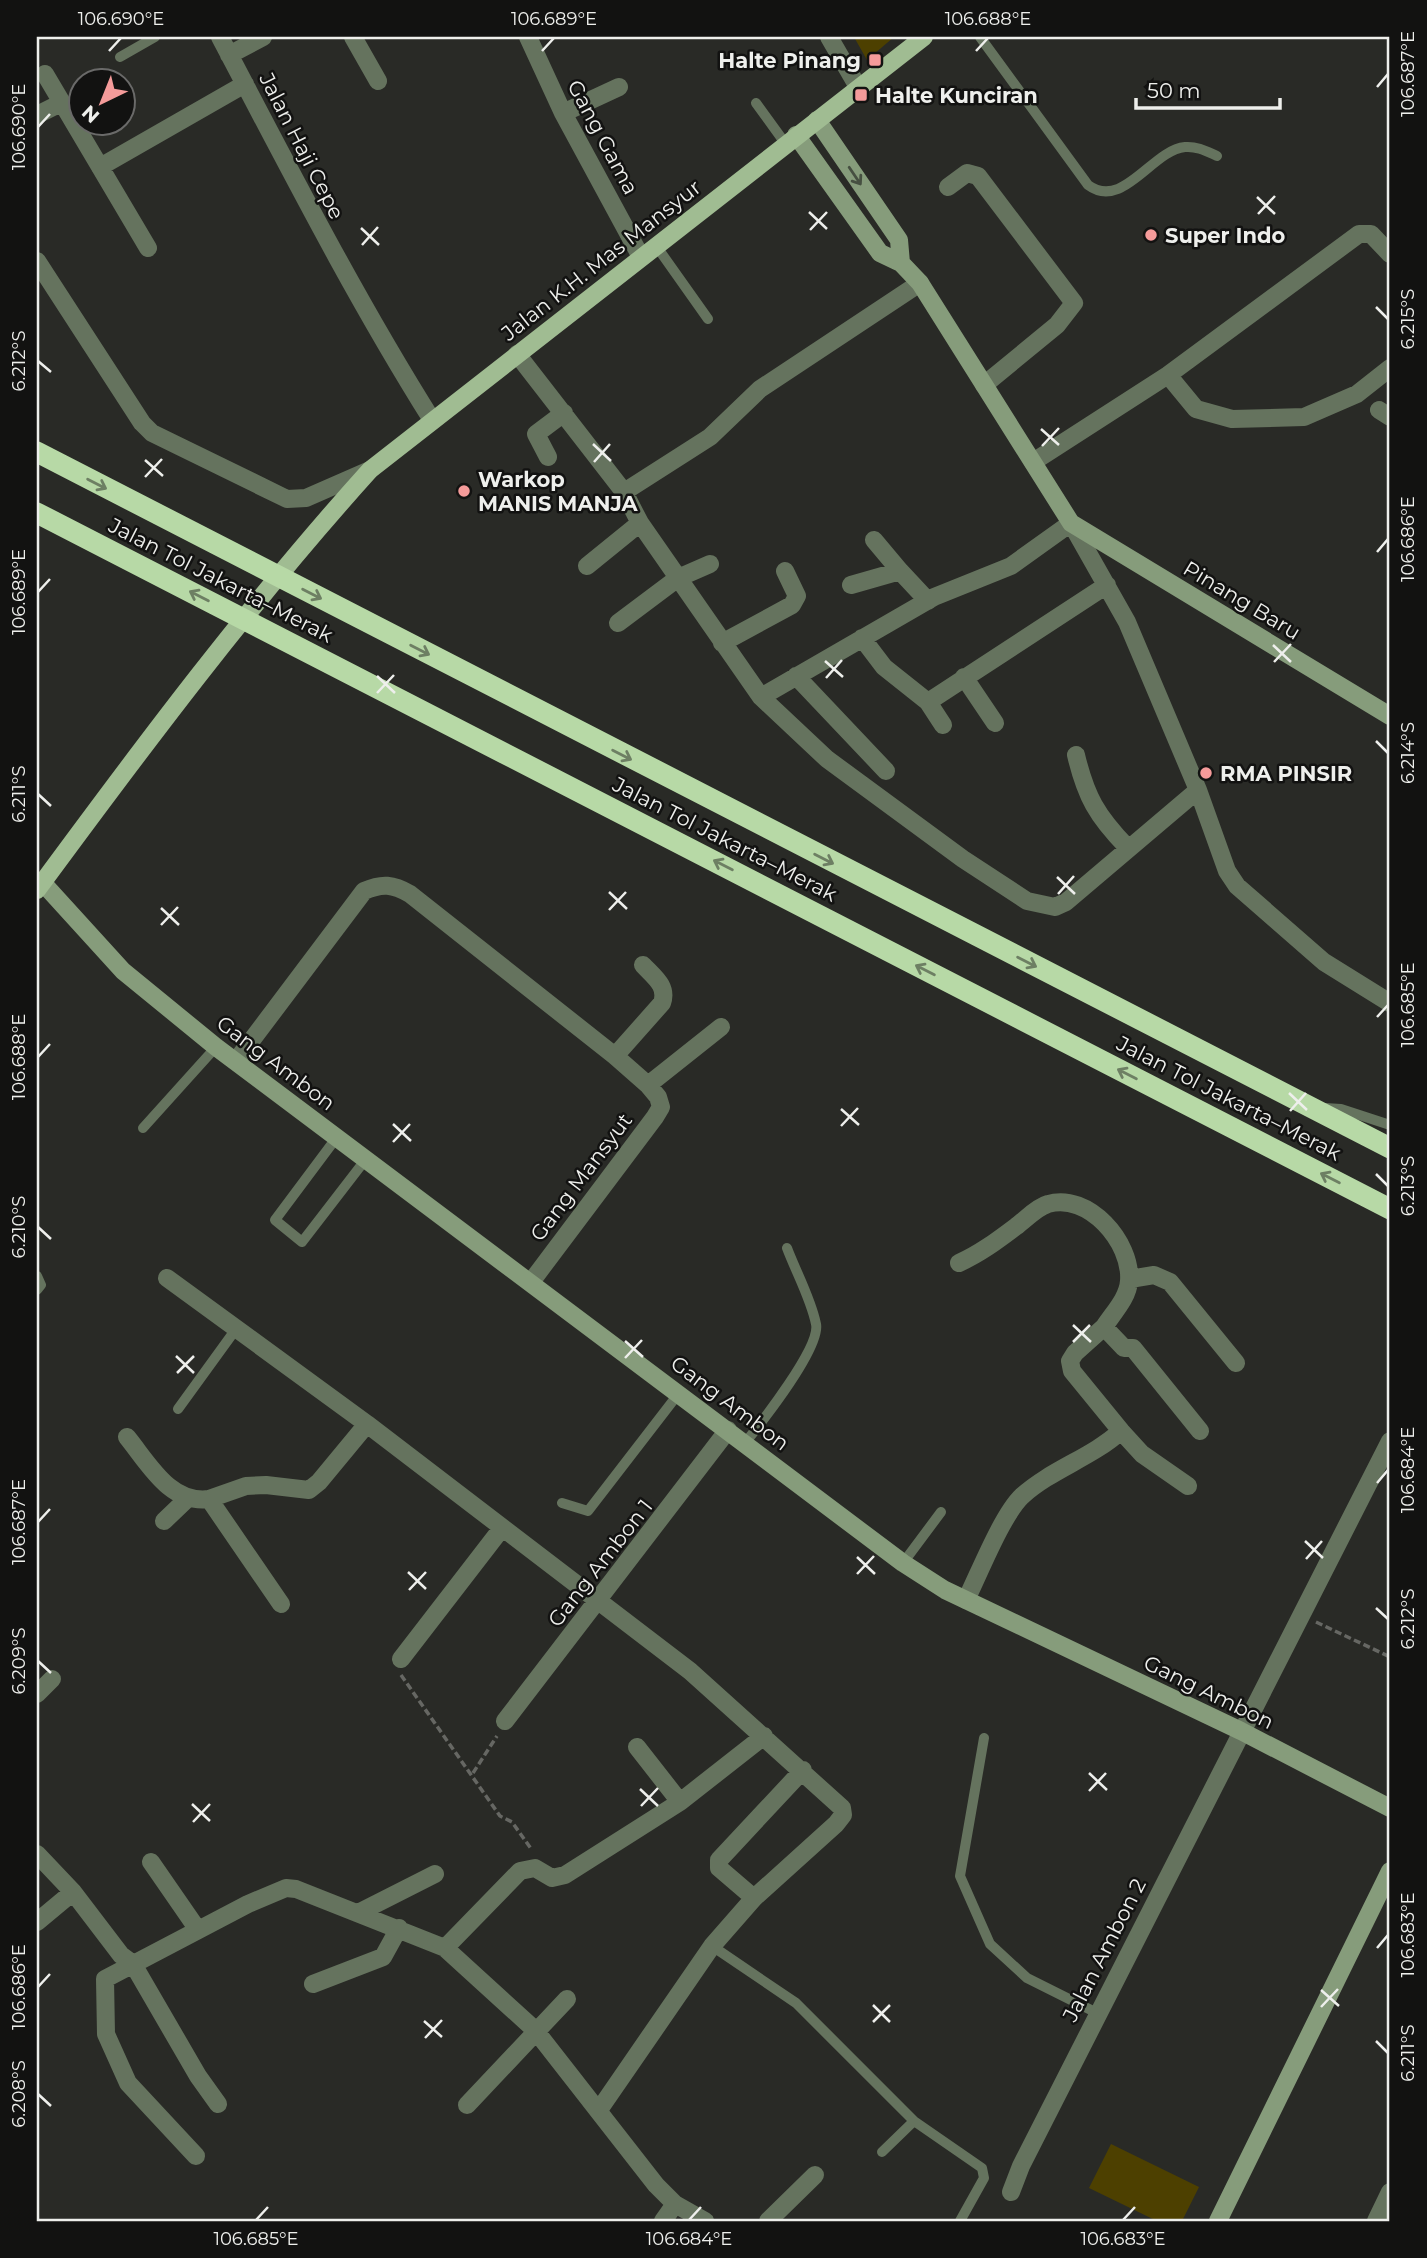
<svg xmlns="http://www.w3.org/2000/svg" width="1427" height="2258" font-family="Montserrat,sans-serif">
<rect width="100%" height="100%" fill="#292a26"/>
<path fill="#4d4000" d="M854 37H894L867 60Z
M1111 2144 1199 2187 1182 2221H1157L1089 2188Z"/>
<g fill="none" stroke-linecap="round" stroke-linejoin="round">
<path stroke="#666763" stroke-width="3.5" stroke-dasharray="7 3.5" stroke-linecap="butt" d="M1316 1622 1390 1657
M401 1675 500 1816 512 1822 532 1850
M473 1773 497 1736"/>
<path stroke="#65735e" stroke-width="10" d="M980 37 1088 185C1123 211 1152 150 1185 147 1197 146 1206 151 1217 156
M120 57 155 37
M756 103 785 143
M657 247 708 319
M1325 1108 1341 1109 1390 1125
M143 1128 216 1047
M337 1137 275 1220 302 1242 366 1159
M37 1276 41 1285 37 1290
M178 1409 236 1329
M745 1443C761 1423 821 1347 816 1324 811 1299 796 1272 787 1248
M562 1503 588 1511 679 1393
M903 1563 941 1512
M984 1738 960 1876 990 1944 1027 1978 1097 2013
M712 1946 796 2003 914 2121 882 2152
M914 2121 982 2168 984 2178 960 2221"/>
<path stroke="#65735e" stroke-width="18" d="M220 37C288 166 354 296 432 420
M353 37 378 81
M528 37 563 113 641 257
M829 37 858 87
M229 55 263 37
M45 74 148 248
M563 113 619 87
M37 115 61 103
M100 167 245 84
M948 187 967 173 978 176 1074 303 1057 325 984 385
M37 261 142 423 152 433 287 499 306 498 370 470
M517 354 624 492 640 523 761 697 827 759 963 859 1027 901 1055 907 1066 902 1198 790
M1168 375 1196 409 1232 419 1304 417 1357 394 1390 368
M1379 410 1390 417
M548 457 536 434 564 413
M1033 462 1168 375 1359 234H1371L1390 254
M624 492 710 437 760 389 920 283
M874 540 900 571
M587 566 640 523
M851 585 900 571 928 601
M618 623 678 578 710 564
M862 638 884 667 928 702 943 725
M722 643 792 605 797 596 785 571
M796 676 886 771
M964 677 995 723
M761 697 934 597 1011 566 1071 523 1127 622 1198 790 1227 871 1237 886 1324 962 1390 1003
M928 702 1107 585
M1076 755C1086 797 1097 816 1127 847
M615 1056 662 1003C668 986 654 977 643 965
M236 1061 364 891C382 883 393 884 410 894L615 1056 648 1085 658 1097 661 1107 655 1117 531 1282
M648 1085 721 1027
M959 1263C981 1253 998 1240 1018 1225 1026 1219 1037 1207 1048 1204 1088 1192 1132 1242 1129 1281 1128 1298 1113 1313 1104 1327L1124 1348H1133L1200 1431
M167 1278 367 1424 690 1671 842 1808 843 1815 836 1824 754 1898 712 1946 599 2110
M1130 1279 1154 1275 1170 1282 1236 1363
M1121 1431 1142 1454 1188 1486
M127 1437C149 1464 170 1504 209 1499L281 1604
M209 1499 246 1486 266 1485 309 1490 319 1482 367 1424
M164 1521 187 1499
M966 1600C979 1574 1002 1515 1022 1496 1052 1469 1091 1458 1121 1431L1072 1371 1070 1361 1075 1353 1104 1327
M401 1659 502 1528
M37 1694 52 1679
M505 1721 728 1430
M637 1747 680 1802
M37 1854 73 1892 121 1955 133 1964 198 2076 218 2104
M151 1862 198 1930
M754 1898 719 1868V1860L803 1770
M358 1913 435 1874
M37 1922 73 1892
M445 1948 520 1871 535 1868 552 1878 565 1875 680 1802 764 1736
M313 1984 383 1957 399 1928
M467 2105 567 1999
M196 2156 128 2083 106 2034 105 1979 248 1904 286 1888 296 1889 445 1948 535 2030 656 2185 675 2204 705 2221
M1011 2192 1021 2166 1390 1441
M663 2221 675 2204
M768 2221 815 2175
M1376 2221 1390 2192"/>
<path stroke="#869c7b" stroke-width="18" d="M817 120 899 240 901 263
M796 135 880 253 901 263 920 283 1071 523 1390 716
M42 882 123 971 216 1047 903 1563 945 1590 1241 1731 1390 1808
M1218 2221 1390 1871"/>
<path stroke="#a0bc92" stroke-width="18" d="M37 890C143 746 250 603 370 470L924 37"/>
<path stroke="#b7d9a6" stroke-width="21" d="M37 452 1390 1148
M37 513 1390 1209"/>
</g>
<defs><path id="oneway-shaft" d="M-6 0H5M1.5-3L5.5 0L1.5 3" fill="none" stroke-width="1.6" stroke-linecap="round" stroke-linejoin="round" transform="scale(1.75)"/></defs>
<use stroke="#465041" href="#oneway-shaft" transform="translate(855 176) rotate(56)"/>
<g stroke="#6d7f63">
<use href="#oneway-shaft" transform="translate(97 484) rotate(27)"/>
<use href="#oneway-shaft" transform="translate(312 594) rotate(27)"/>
<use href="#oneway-shaft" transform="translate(199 596) rotate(-153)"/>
<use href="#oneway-shaft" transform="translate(420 650) rotate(27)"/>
<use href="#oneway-shaft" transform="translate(622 755) rotate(27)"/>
<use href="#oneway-shaft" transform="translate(824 859) rotate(27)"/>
<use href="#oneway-shaft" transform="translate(723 865) rotate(-153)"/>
<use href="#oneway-shaft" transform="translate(1027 962) rotate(27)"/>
<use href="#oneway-shaft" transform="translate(925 970) rotate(-153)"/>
<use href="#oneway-shaft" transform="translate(1127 1074) rotate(-153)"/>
<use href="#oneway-shaft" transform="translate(1330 1178) rotate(-153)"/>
</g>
<path fill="none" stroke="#eeefec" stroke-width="2.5" d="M109 51 121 38M542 51 554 38M976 51 988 38M1377 87 1388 74M38 127 50 114M1257 197 1275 214M809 212 827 229M1258 214 1275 196M361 228 379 245M810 230 827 212M362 245 378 227M1376 307 1388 319M38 361 51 372M1041 429 1059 445M593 444 611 461M1042 446 1059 428M145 460 163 476M594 462 610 444M145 477 162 459M1377 552 1388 539M38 592 50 579M1273 645 1291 662M825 661 843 677M1274 662 1291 644M377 676 395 693M826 678 842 660M377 693 394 675M1376 741 1388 753M38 794 51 806M1057 877 1075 894M609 892 627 909M1058 894 1074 876M161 908 179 925M609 910 626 892M161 925 178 907M1377 1017 1388 1005M38 1057 50 1044M1289 1093 1307 1110M841 1109 859 1125M1290 1111 1306 1093M393 1124 411 1141M841 1126 858 1108M393 1142 410 1124M1376 1174 1388 1186M38 1227 51 1239M1073 1325 1091 1342M625 1341 643 1357M1073 1342 1090 1325M176 1356 194 1373M625 1358 642 1340M177 1373 194 1356M1377 1483 1388 1470M38 1522 50 1509M1305 1541 1323 1558M857 1557 875 1574M1306 1559 1322 1541M408 1572 426 1589M857 1574 874 1556M409 1590 426 1572M1376 1608 1388 1619M38 1661 51 1673M1089 1773 1107 1790M640 1789 658 1806M1089 1791 1106 1773M192 1804 210 1821M641 1806 658 1788M193 1822 210 1804M1377 1948 1388 1935M38 1987 50 1974M1321 1990 1339 2006M873 2005 890 2022M1321 2007 1338 1989M424 2021 442 2037M873 2022 890 2005M425 2038 442 2020M1376 2041 1388 2053M38 2094 51 2106M256 2220 268 2207M689 2220 701 2207M1123 2220 1135 2207"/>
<g fill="#f59b9a" stroke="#121211" stroke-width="2.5">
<rect x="868" y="53" width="14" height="14" rx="3.5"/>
<rect x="854" y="88" width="14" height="14" rx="3.5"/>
<circle cx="1151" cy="235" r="7"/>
<circle cx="464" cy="491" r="7"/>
<circle cx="1206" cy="773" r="7"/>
</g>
<g text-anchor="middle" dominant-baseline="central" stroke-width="5" stroke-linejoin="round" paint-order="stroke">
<g font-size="21" font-weight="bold" fill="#eeefec" stroke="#121211" text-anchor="start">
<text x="861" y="60" text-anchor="end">Halte Pinang</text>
<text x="875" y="95">Halte Kunciran</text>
<text x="1165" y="235">Super Indo</text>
<text x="478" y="479">Warkop<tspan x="478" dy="24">MANIS MANJA</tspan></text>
<text x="1220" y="773">RMA PINSIR</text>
</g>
<g font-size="21" fill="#eeefec" stroke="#121211">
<text transform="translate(603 137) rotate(62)">Gang Gama</text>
<text transform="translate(302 146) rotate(63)">Jalan Haji Cepe</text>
<text transform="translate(601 260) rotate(-38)">Jalan K.H. Mas Mansyur</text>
<text transform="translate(221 580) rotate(27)">Jalan Tol Jakarta–Merak</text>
<text transform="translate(1242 600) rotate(31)">Pinang Baru</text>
<text transform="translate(725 839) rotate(27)">Jalan Tol Jakarta–Merak</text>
<text transform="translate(276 1063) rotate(37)">Gang Ambon</text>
<text transform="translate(1229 1098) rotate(27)">Jalan Tol Jakarta–Merak</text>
<text transform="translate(581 1177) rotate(-53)">Gang Mansyut</text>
<text transform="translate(730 1403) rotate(37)">Gang Ambon</text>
<text transform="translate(600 1563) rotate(-52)">Gang Ambon 1</text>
<text transform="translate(1209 1692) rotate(26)">Gang Ambon</text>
<text transform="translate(1104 1950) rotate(-63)">Jalan Ambon 2</text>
</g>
</g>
<rect width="1427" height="2258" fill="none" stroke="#121211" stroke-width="77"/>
<g transform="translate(102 102) rotate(223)"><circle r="33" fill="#121211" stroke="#6a6a69" stroke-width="2"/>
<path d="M0-5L12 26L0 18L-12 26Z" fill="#f59b9a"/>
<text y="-10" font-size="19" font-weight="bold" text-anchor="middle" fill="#eeefec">N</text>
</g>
<path d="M1136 98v10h144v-10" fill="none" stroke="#eeefec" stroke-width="3.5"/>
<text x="1147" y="98" font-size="21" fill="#eeefec" stroke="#121211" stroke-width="5" paint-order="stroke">50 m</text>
<rect x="38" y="38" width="1350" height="2182" fill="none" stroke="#eeefec" stroke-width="2.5"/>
<g font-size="18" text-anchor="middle" fill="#eeefec">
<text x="121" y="25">106.690°E</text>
<text x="554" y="25">106.689°E</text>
<text x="988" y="25">106.688°E</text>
<text transform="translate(1408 74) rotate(-90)" y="6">106.687°E</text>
<text transform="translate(19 127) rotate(-90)" y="6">106.690°E</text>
<text transform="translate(1408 319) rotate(-90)" y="6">6.215°S</text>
<text transform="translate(19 361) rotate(-90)" y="6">6.212°S</text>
<text transform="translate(1408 539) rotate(-90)" y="6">106.686°E</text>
<text transform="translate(19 592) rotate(-90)" y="6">106.689°E</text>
<text transform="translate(1408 753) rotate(-90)" y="6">6.214°S</text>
<text transform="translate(19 794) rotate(-90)" y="6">6.211°S</text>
<text transform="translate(1408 1005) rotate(-90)" y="6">106.685°E</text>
<text transform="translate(19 1057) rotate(-90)" y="6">106.688°E</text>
<text transform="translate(1408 1186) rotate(-90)" y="6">6.213°S</text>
<text transform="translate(19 1227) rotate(-90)" y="6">6.210°S</text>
<text transform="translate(1408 1470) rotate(-90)" y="6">106.684°E</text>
<text transform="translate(19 1522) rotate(-90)" y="6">106.687°E</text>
<text transform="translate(1408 1619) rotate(-90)" y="6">6.212°S</text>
<text transform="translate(19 1661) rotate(-90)" y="6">6.209°S</text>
<text transform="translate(1408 1935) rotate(-90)" y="6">106.683°E</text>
<text transform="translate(19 1987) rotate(-90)" y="6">106.686°E</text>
<text transform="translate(1408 2053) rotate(-90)" y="6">6.211°S</text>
<text transform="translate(19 2094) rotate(-90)" y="6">6.208°S</text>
<text x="256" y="2245">106.685°E</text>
<text x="689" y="2245">106.684°E</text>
<text x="1123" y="2245">106.683°E</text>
</g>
</svg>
